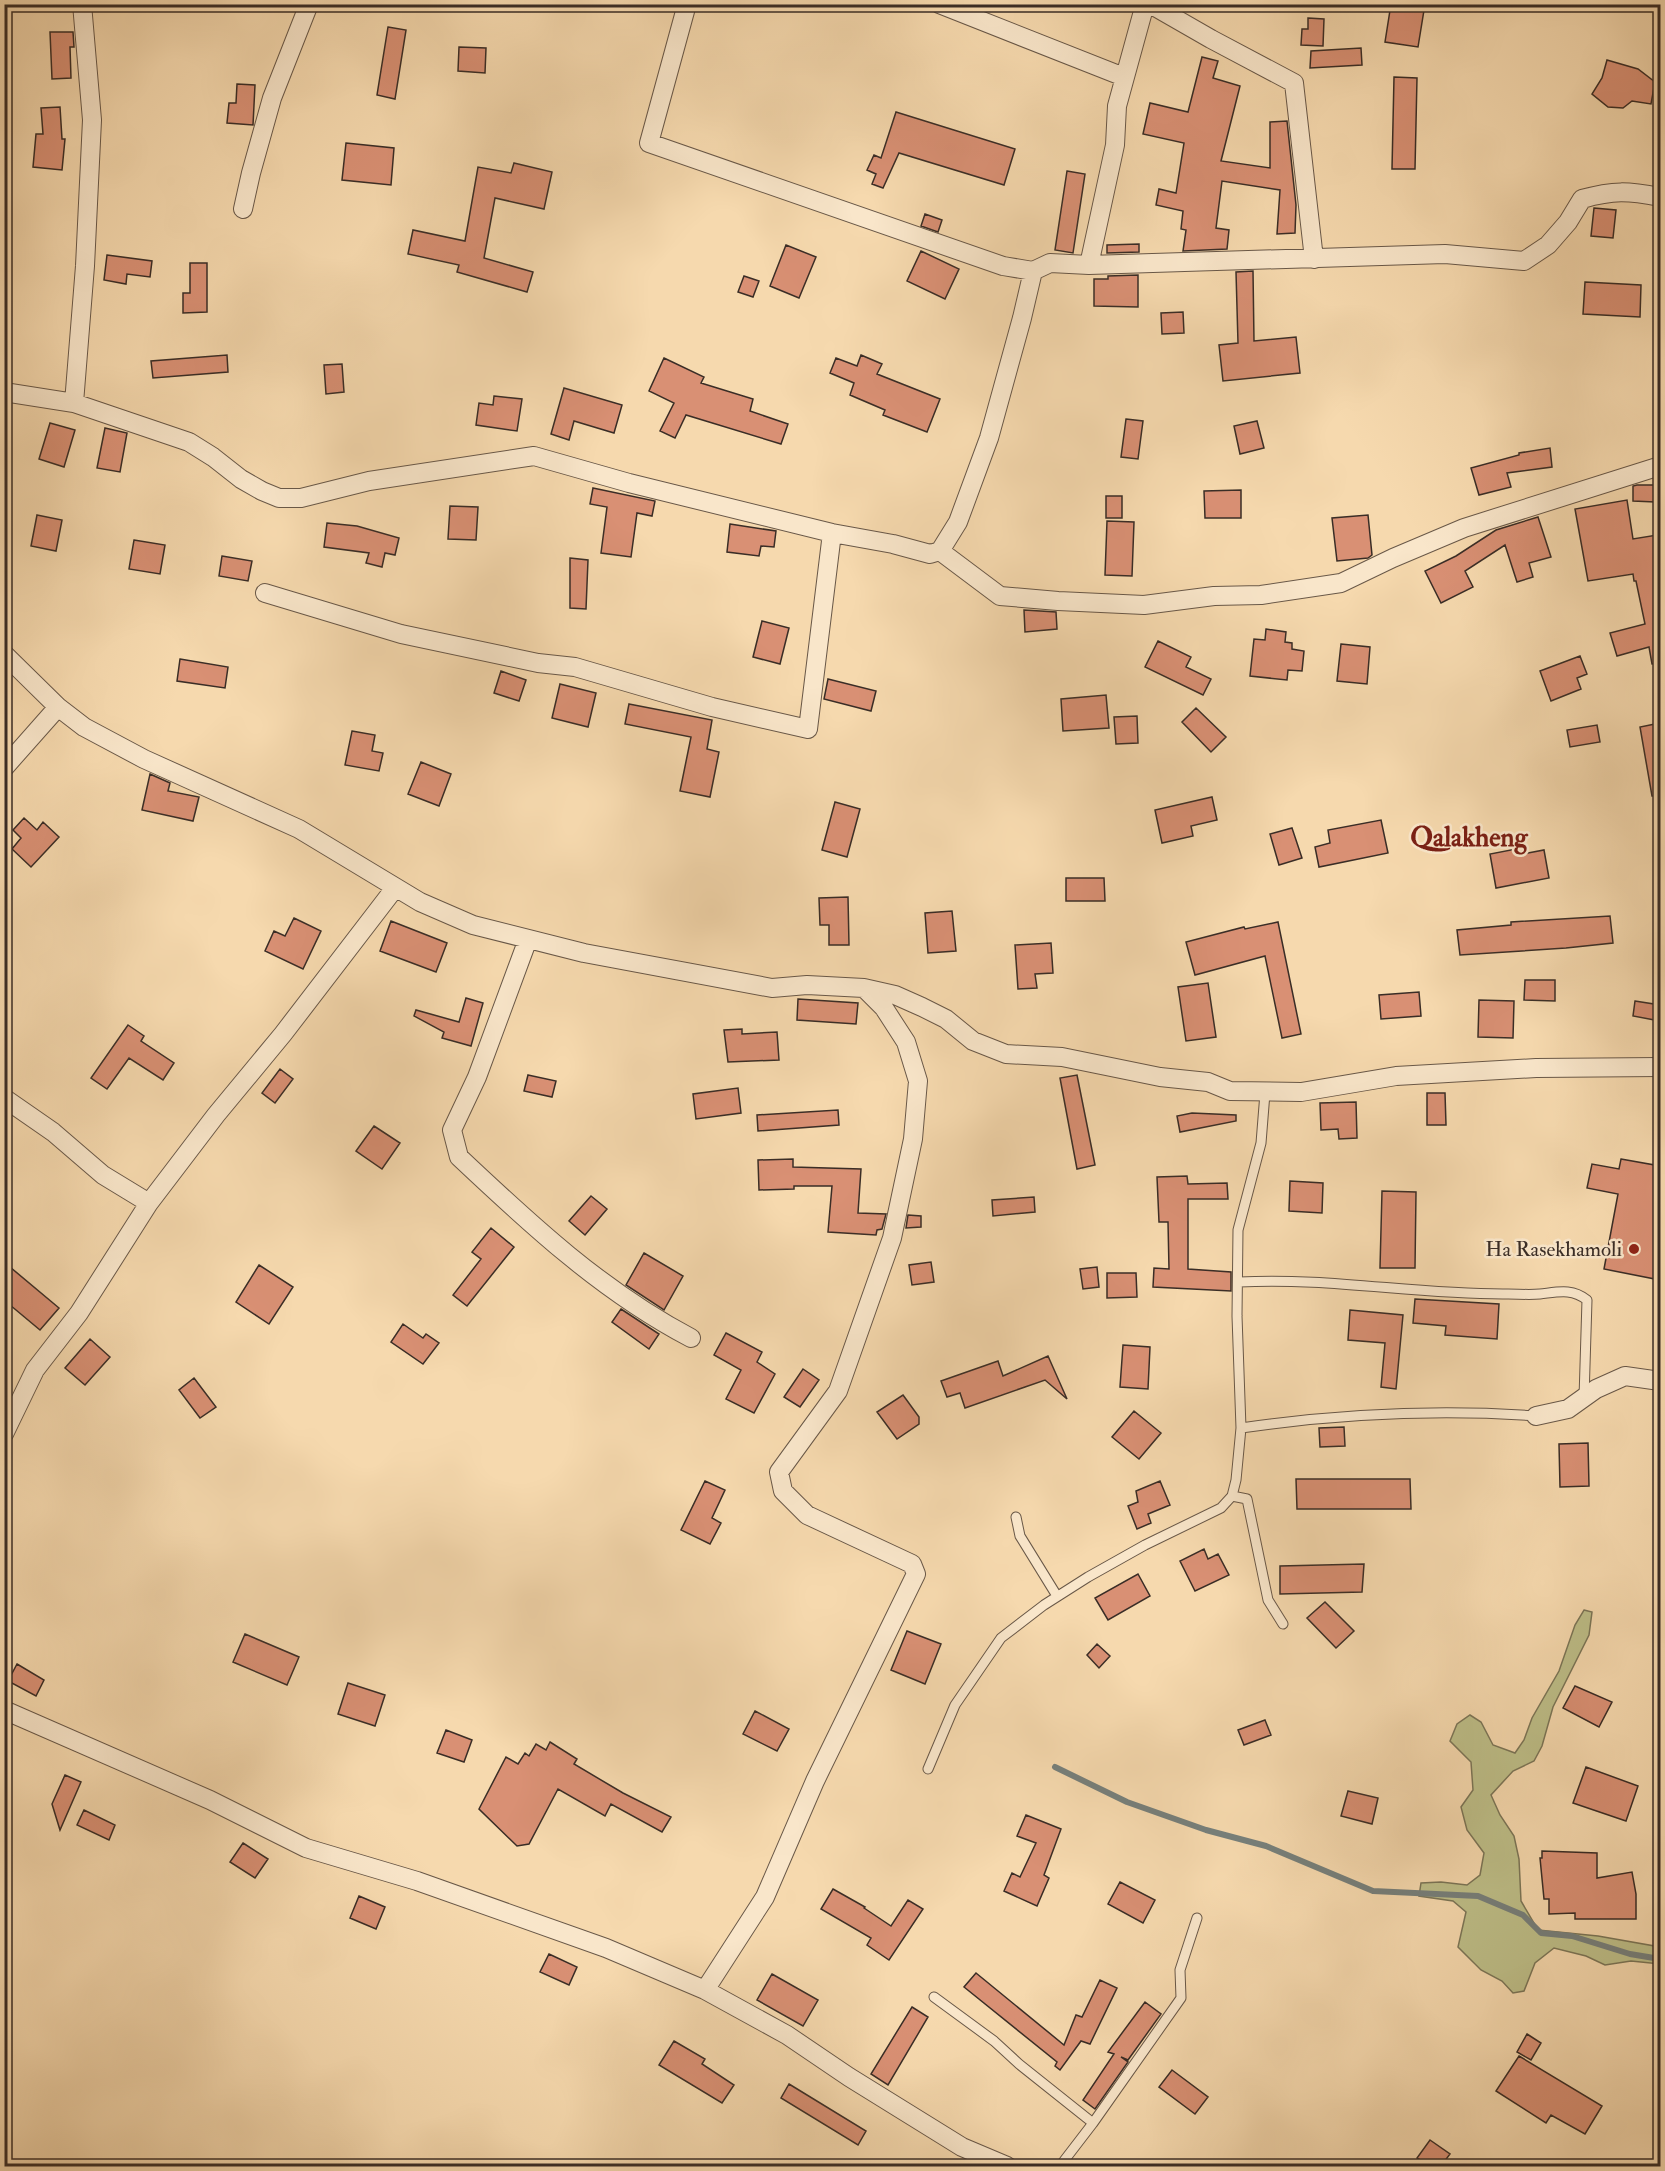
<svg xmlns="http://www.w3.org/2000/svg" width="1665" height="2171" font-family="'IM FELL Double Pica',serif">
<rect width="100%" height="100%" fill="#f6d9ae"/>
<filter id="stains"><feTurbulence type="fractalNoise" baseFrequency=".00333" numOctaves="4"/><feColorMatrix values="0 0 0 0 .2 0 0 0 0 .09 0 0 0 0 .02 0 0 0 .5 -.17"/></filter>
<radialGradient id="worn" r=".72"><stop offset=".6" stop-color="#630" stop-opacity="0"/><stop offset="1" stop-color="#630" stop-opacity=".3"/></radialGradient>
<path fill="#bebf89" stroke="#7c7658" stroke-width="1.5" d="M1584 1610 1592 1612 1589 1635 1553 1707 1542 1746 1534 1761 1513 1771 1491 1795 1500 1815 1514 1836 1519 1859 1521 1901 1538 1930 1598 1936 1660 1947V1964L1631 1961 1605 1965 1586 1956 1554 1948 1535 1963 1524 1991 1513 1993 1502 1981 1481 1970 1458 1947 1466 1912 1453 1901 1419 1896 1421 1883 1441 1882 1467 1885 1480 1875 1484 1853 1467 1830 1461 1807 1473 1790 1471 1762 1450 1741 1457 1724 1470 1715 1481 1722 1493 1745 1515 1753 1524 1740 1532 1718 1559 1671 1575 1625Z"/>
<g fill="none" stroke-linecap="round" stroke-linejoin="round">
<path stroke="#77807c" stroke-width="6" d="M1055 1767 1127 1802 1206 1830 1266 1846 1373 1891 1478 1896 1523 1915 1541 1933 1572 1936 1630 1954 1660 1959"/>
</g>
<path fill="#d99074" stroke="#3a2d26" stroke-width="1.5" d="M1391 4H1425L1418 47 1385 42Z
M1308 18 1324 19 1323 46 1301 45 1302 29H1308Z
M388 27 406 30 395 99 377 95Z
M50 32H73L74 47H70L71 78 52 79Z
M459 47 486 48 485 73 458 71Z
M1361 48 1362 65 1310 68 1311 51Z
M1202 57 1218 61 1213 78 1240 86 1221 161 1270 168V122L1287 121 1296 205 1295 233 1277 234 1280 190 1222 181 1216 228 1229 230 1227 249 1183 251 1186 230 1181 229 1183 211 1156 205 1159 189 1176 193 1184 143 1143 134 1150 103 1188 112Z
M1607 60 1638 69 1655 82 1651 104 1632 101 1623 108 1608 107 1592 94 1602 78Z
M1394 77 1417 78 1415 169H1392Z
M237 84 255 85 253 125 227 123 229 103H236Z
M60 107 62 139H65L62 170 33 167 36 134H43L41 108Z
M896 112 1015 149 1004 185 899 153 883 188 872 184 876 174 867 170 874 155 881 158Z
M346 143 394 148 391 185 342 180Z
M514 163 552 172 544 209 495 198 484 258 533 272 527 292 457 272 459 265 408 254 413 230 465 241 478 167 511 173Z
M1067 171 1085 174 1073 253 1055 250Z
M1594 208 1616 210 1613 238 1591 236Z
M925 214 942 220 938 232 921 226Z
M1139 244V252L1107 253V245Z
M786 245 816 257 799 298 770 286Z
M921 251 959 269 945 299 907 281Z
M107 255 152 261 150 277 127 274 126 284 104 280Z
M190 263H207V312L183 313V293H190Z
M1253 271 1254 341 1296 337 1300 373 1223 381 1219 345 1238 343 1236 272Z
M1138 275V307L1094 306V279H1108V276Z
M744 276 759 281 753 297 738 292Z
M1585 282 1641 285 1640 317 1583 314Z
M1183 312 1184 333 1162 334 1161 313Z
M227 355 228 372 153 378 151 361Z
M861 355 882 364 877 374 940 399 927 432 883 415 885 410 850 395 854 383 830 373 836 358 857 366Z
M664 358 704 377 701 383 753 399 750 411 788 424 781 444 686 415 675 438 660 431 674 403 649 391Z
M342 364 344 392 326 394 324 365Z
M564 388 622 405 614 433 574 421 569 440 551 434Z
M494 396 522 399 517 431 476 425 479 403 493 405Z
M1126 419 1143 421 1138 459 1121 457Z
M1257 421 1264 448 1240 454 1234 426Z
M50 423 75 430 64 467 39 459Z
M105 428 127 433 120 472 97 468Z
M1550 448 1552 467 1507 473 1511 487 1479 495 1471 468 1519 455V453Z
M1637 485H1655V502L1633 501V486Z
M593 488 655 501 652 516 637 513 631 557 601 553 607 507 590 504Z
M1241 490V518H1205L1204 491Z
M1106 496H1122V518H1106Z
M1627 500 1633 539 1657 535 1660 553V663L1652 664 1649 647 1617 656 1610 633 1645 624 1636 581H1634L1633 574 1588 581 1575 509Z
M450 506 478 507 476 540 448 539Z
M37 515 62 520 56 551 31 546Z
M1368 515 1372 555 1368 558 1337 561 1332 518Z
M1538 517 1551 557 1529 563 1533 577 1517 582 1505 545 1465 571 1473 587 1441 603 1425 571 1456 556 1496 530Z
M1107 521 1134 522 1132 576 1105 575Z
M327 523 357 526 399 538 395 555 385 553 382 567 366 563 369 553 324 547Z
M730 524 776 531 774 547 761 546 759 556 727 552Z
M134 540 165 545 160 574 129 569Z
M222 556 252 561 248 581 219 576Z
M570 558 588 560 586 609 570 608Z
M1024 610 1056 612 1057 629 1025 632Z
M762 621 789 628 780 664 753 657Z
M1266 629 1286 632 1285 642 1292 643V649L1304 651 1302 671 1288 670 1287 680 1250 676 1254 639 1265 640Z
M1158 641 1191 657 1186 667 1211 679 1203 695 1145 667Z
M1341 644 1370 647 1367 684 1337 681Z
M1580 656 1587 674 1577 678 1581 689 1551 701 1540 671Z
M180 659 228 667 225 688 177 681Z
M501 671 526 680 519 701 494 693Z
M828 679 876 691 871 711 824 699Z
M560 684 596 693 588 727 552 718Z
M1106 695 1109 728 1063 731 1061 699Z
M629 704 712 720 707 749 719 752 710 797 680 791 691 737 625 724Z
M1196 708 1226 737 1211 752 1182 722Z
M1137 716 1138 743 1116 744 1114 717Z
M1660 723V796H1652L1640 727Z
M1597 725 1600 742 1570 747 1567 730Z
M352 731 375 735 372 751 383 753 379 771 345 765Z
M421 762 451 774 439 806 408 794Z
M150 774 170 783 168 791 199 797 193 821 142 810Z
M1212 797 1217 820 1191 826 1193 836 1162 843 1155 810Z
M835 802 860 809 847 857 822 850Z
M24 818 37 830 43 822 59 837 31 867 12 849 21 838 13 830Z
M1381 820 1388 853 1319 867 1315 847 1330 843 1328 830Z
M1292 828 1302 858 1279 865 1270 834Z
M1521 848 1523 854 1544 850 1549 878 1496 888 1490 854Z
M1066 878H1104L1105 901H1066Z
M848 897 849 945H829V925H820L819 898Z
M952 911 956 951 928 953 925 913Z
M1610 916 1613 943 1566 948 1460 955 1457 930 1511 925V922Z
M294 918 321 931 303 969 265 951 274 931 285 936Z
M391 921 447 943 436 972 380 951Z
M1278 922 1301 1034 1282 1038 1265 956 1195 975 1186 942 1244 927 1245 929Z
M1051 943 1053 973 1035 974 1037 988 1018 989 1015 945Z
M1525 980H1555V1001L1524 1000Z
M1208 983 1216 1037 1186 1041 1178 987Z
M1419 992 1421 1016 1381 1019 1379 995Z
M466 998 483 1003 471 1046 442 1038 444 1032 414 1016 416 1010 459 1022Z
M798 999 858 1003 856 1024 797 1020Z
M1479 1000 1514 1001 1513 1038 1478 1037Z
M1635 1001 1660 1005V1021L1633 1016Z
M128 1025 144 1036 141 1041 174 1063 163 1080 129 1058 107 1089 91 1078Z
M742 1029V1034L777 1032 779 1060 728 1062 724 1030Z
M280 1069 293 1079 275 1103 262 1093Z
M528 1075 556 1081 552 1097 524 1091Z
M1077 1075 1095 1165 1077 1169 1060 1078Z
M738 1088 741 1113 696 1119 693 1094Z
M1427 1093H1445L1446 1125H1427Z
M1356 1102 1357 1138 1339 1139 1338 1129 1321 1130 1320 1103Z
M838 1110 839 1125 758 1131 757 1115Z
M1192 1113 1236 1115V1121L1180 1132 1177 1116Z
M374 1126 400 1143 382 1169 356 1151Z
M793 1159V1167L861 1169 858 1213 886 1214 882 1229 877 1230 876 1235 828 1232 832 1186H794V1189L759 1190 758 1160Z
M1621 1159 1660 1166V1280L1604 1269 1618 1194 1587 1188 1592 1164 1619 1169Z
M1187 1176 1188 1184 1227 1183 1228 1199H1188V1269L1231 1272V1291L1153 1287 1154 1268 1169 1269 1168 1222H1159L1157 1177Z
M1290 1181 1323 1183 1322 1213 1289 1211Z
M1382 1191 1416 1192 1415 1268H1380Z
M591 1196 607 1209 585 1235 569 1221Z
M1034 1197 1035 1212 993 1216 992 1200Z
M908 1215 921 1216V1227L906 1228Z
M491 1228 514 1247 467 1306 453 1295 481 1259 472 1252Z
M644 1253 683 1276 664 1310 626 1285Z
M4 1262 59 1308 40 1330 4 1300Z
M931 1262 934 1282 912 1285 909 1265Z
M259 1265 293 1287 269 1324 236 1302Z
M1097 1267 1099 1287 1083 1289 1080 1269Z
M1107 1273H1136L1137 1297 1107 1298Z
M1415 1299 1499 1304 1497 1339 1445 1335 1446 1326 1413 1323Z
M621 1309 659 1334 649 1349 612 1322Z
M1350 1310 1403 1315 1396 1389 1381 1387 1385 1343 1348 1340Z
M403 1324 423 1338 426 1334 439 1343 423 1364 391 1342Z
M726 1333 762 1352 757 1362 775 1374 754 1413 726 1399 741 1370 714 1355Z
M90 1339 110 1357 85 1385 65 1368Z
M1123 1345 1150 1347 1148 1389 1120 1387Z
M1048 1356 1067 1399 1045 1380 965 1408 960 1393 947 1397 941 1381 998 1361 1003 1376Z
M803 1369 819 1380 800 1407 784 1397Z
M194 1378 216 1407 200 1418 179 1390Z
M903 1395 919 1417V1424L897 1439 877 1412Z
M1134 1411 1161 1433 1139 1459 1112 1437Z
M1344 1427 1345 1446 1320 1447 1319 1428Z
M1588 1443 1589 1486 1560 1487 1559 1444Z
M1296 1479H1410L1411 1509H1297Z
M705 1481 725 1490 712 1518 721 1523 710 1544 681 1530Z
M1160 1481 1170 1505 1148 1514 1151 1523 1137 1529 1128 1506 1138 1502 1136 1491Z
M1204 1549 1208 1559 1218 1554 1229 1575 1195 1591 1180 1561Z
M1364 1564 1362 1592 1280 1594V1566Z
M1138 1574 1150 1596 1108 1620 1095 1598Z
M1325 1602 1354 1631 1336 1648 1307 1618Z
M907 1631 941 1644 925 1684 891 1670Z
M245 1634 299 1657 287 1685 233 1662Z
M1097 1644 1110 1656 1099 1668 1087 1655Z
M17 1664 44 1680 36 1696 8 1681Z
M348 1683 385 1695 375 1726 338 1714Z
M1575 1686 1612 1702 1599 1727 1563 1708Z
M755 1711 789 1729 777 1751 743 1734Z
M1265 1720 1271 1735 1244 1745 1238 1730Z
M446 1730 472 1740 464 1762 437 1753Z
M550 1742 577 1759 574 1764 623 1793 671 1817 662 1832 611 1804 605 1816 558 1789 529 1844 517 1846 479 1809 506 1757 518 1764 525 1753 529 1756 536 1744 546 1750Z
M1586 1767 1638 1786 1626 1821 1573 1803Z
M65 1775 81 1782 60 1830 52 1804Z
M1348 1791 1378 1798 1372 1824 1341 1816Z
M84 1810 115 1825 109 1840 77 1825Z
M1026 1815 1061 1829 1044 1875 1049 1878 1037 1906 1004 1891 1012 1873 1020 1877 1036 1843 1017 1836Z
M243 1843 268 1859 255 1878 230 1862Z
M1542 1851 1597 1853V1878L1632 1872 1636 1894V1919H1575V1913L1549 1914V1899H1544L1540 1858H1542Z
M1120 1882 1155 1900 1143 1923 1108 1904Z
M833 1889 865 1907 864 1908 891 1926 908 1900 923 1909 889 1960 867 1945 871 1938 821 1909Z
M359 1896 385 1907 376 1929 350 1918Z
M549 1954 577 1967 569 1985 540 1972Z
M976 1973 1064 2045 1076 2015 1082 2017 1100 1980 1117 1988 1090 2044 1081 2041 1060 2070 1055 2066 1057 2062 964 1987Z
M772 1974 818 2000 803 2026 757 2000Z
M1145 2002 1161 2014 1128 2060 1121 2057 1128 2062 1095 2109 1083 2100 1114 2054 1108 2052Z
M912 2007 928 2017 888 2085 871 2074Z
M1527 2034 1541 2043 1531 2060 1517 2052Z
M674 2041 705 2059 702 2064 734 2085 722 2103 659 2065Z
M1519 2056 1602 2106 1585 2134 1551 2115 1546 2123 1496 2091Z
M1172 2070 1208 2097 1195 2114 1159 2087Z
M789 2084 866 2131 858 2145 781 2098Z
M1430 2140 1450 2154 1441 2166H1430L1417 2158Z"/>
<g fill="none" stroke-linecap="round" stroke-linejoin="round">
<defs>
<path id="lane" d="M1239 1282C1329 1277 1418 1295 1508 1294 1518 1294 1529 1295 1540 1294 1558 1292 1572 1288 1587 1300L1584 1398
M1241 1428C1339 1414 1438 1409 1536 1416
M1232 1496 1247 1499 1268 1600 1283 1624
M1016 1517 1020 1536 1057 1596
M928 1769 955 1705 1001 1638 1044 1605 1088 1577 1145 1545 1221 1508 1232 1496 1236 1480 1241 1428 1237 1316 1238 1230 1261 1143 1265 1093
M934 1997 994 2041 1019 2064 1093 2123
M1060 2166 1093 2123 1181 1998 1180 1970 1197 1918"/>
<path id="street" d="M687 4 649 143 1003 266 1033 271 1050 263 1089 265 1445 254 1524 261 1548 245 1568 222 1582 199C1614 190 1628 191 1660 197
M939 4 1124 77
M1150 4 1211 39 1294 83 1314 259
M243 209 251 173 272 98 309 4
M1089 265 1115 145 1117 106 1145 4
M4 392 74 403 189 442 213 457 241 479 262 491 279 498H301L369 481 534 456 629 483 832 533 893 544 930 554 940 551 1000 596 1058 601 1144 605 1214 596 1261 595 1341 583 1393 558 1464 528 1660 466
M74 403 85 266 92 120 82 4
M940 551 958 522 989 438 1022 318 1033 271
M265 593 401 634 538 663 575 667 712 707 808 729 832 533
M4 654 58 707 84 727 144 759 299 829 420 902 473 925 584 953 772 988 807 985 864 988 895 995 922 1007 946 1019 973 1041 1006 1054 1062 1057 1160 1077 1208 1082 1230 1091 1301 1092 1396 1076 1536 1068 1660 1067
M4 768 58 707
M528 939 477 1077 452 1130 459 1157C530 1224 603 1292 691 1338
M4 1098 53 1132 103 1175 149 1203
M1536 1416 1568 1409 1596 1389 1625 1376 1660 1381
M4 1434 35 1370 79 1313 149 1203 216 1115 283 1034 395 888
M4 1710 210 1800 306 1848 417 1881 606 1948 705 1990 787 2035 849 2077 962 2147 1007 2166
M705 1990 765 1897 815 1781 916 1574 912 1564 807 1515 783 1491 779 1472 838 1391 892 1238 913 1139 918 1081 906 1042 884 1008 865 989"/>
</defs>
<use href="#lane" stroke="#695848" stroke-width="11"/>
<use href="#street" stroke="#695848" stroke-width="20"/>
<use href="#lane" stroke="#f9e6ca" stroke-width="9"/>
<use href="#street" stroke="#f9e6ca" stroke-width="18"/>
</g>
<circle fill="#8f2418" stroke="#f9e6ca" stroke-width="2" cx="1634" cy="1249" r="6"/>
<g text-anchor="middle" dominant-baseline="central" stroke-width="5" stroke-linejoin="round" paint-order="stroke">
<g font-size="21" fill="#3a2d26" stroke="#f9e6ca" text-anchor="end">
<text x="1622" y="1249">Ha Rasekhamoli</text>
</g>
<g font-size="27" font-weight="bold" fill="#7a1f14" stroke="#f9e6ca">
<text x="1469" y="837">Qalakheng</text>
</g>
</g>
<rect width="1665" height="2171" fill="none" stroke="#f6d9ae" stroke-width="24"/>
<rect x="6" y="6" width="1653" height="2159" fill="none" stroke="#3a2d26" stroke-width="3"/>
<rect x="12" y="12" width="1641" height="2147" fill="none" stroke="#3a2d26" stroke-width="1.5"/>
<rect width="100%" height="100%" filter="url(#stains)"/>
<rect width="100%" height="100%" fill="url(#worn)"/>
</svg>
